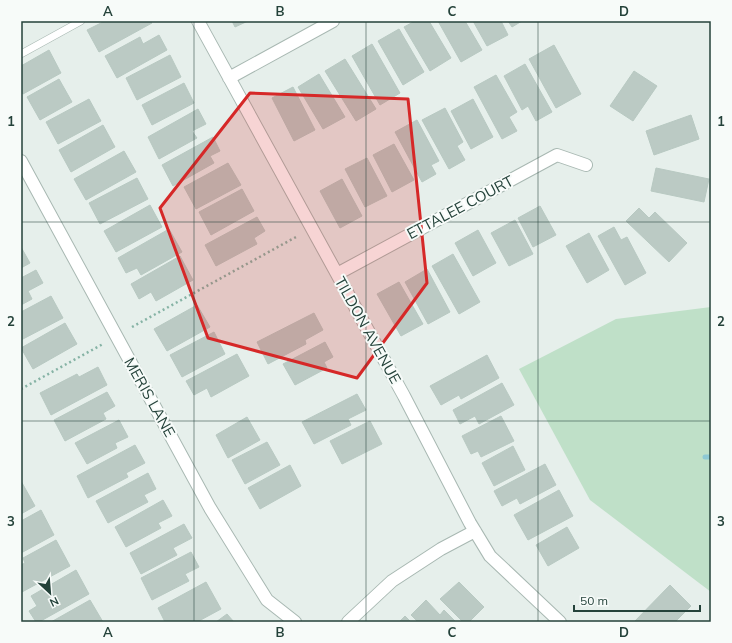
<svg xmlns="http://www.w3.org/2000/svg" width="732" height="643" font-family="Mulish,sans-serif">
<rect width="100%" height="100%" fill="#e6efeb"/>
<path fill="#bfe0c8" d="M711 307V592L590 500 519 369 616 319Z"/>
<g fill="none" stroke-linecap="round" stroke-linejoin="round">
<path stroke="#8ec9d4" stroke-width="5" d="M705 457H711"/>
</g>
<path fill="#bbcac4" stroke="#b8c9c2" d="M105 21H150L152 23 99 52 87 30Z
M232 21H248L235 27Z
M415 21H429L451 58 430 71 404 27Z
M438 21H465L482 50 461 62Z
M473 21H501L508 35 487 46Z
M508 21H522L512 27Z
M399 29 424 72 403 85 378 41Z
M159 35 167 50 117 78 105 56 140 37 143 44Z
M372 44 400 93 380 105 352 56Z
M554 45 581 94 556 108 529 59Z
M49 50 61 73 23 94 21 91V66Z
M170 55 181 77 137 100 126 78Z
M345 59 376 109 356 121 325 71Z
M525 64 552 112 536 121 528 106 522 110 504 76Z
M634 71 657 86 633 121 610 106Z
M319 74 345 117 323 129 298 87Z
M496 75 517 112 509 117 517 131 502 139 474 87Z
M59 79 72 102 40 120 27 97Z
M184 83 194 103 152 125 142 105Z
M293 87 315 130 294 141 272 98Z
M89 99 101 121 58 144 46 122Z
M473 99 493 137 471 149 451 111Z
M445 108 463 142 457 146 465 160 449 169 422 120Z
M198 109 206 124 192 131 197 138 159 159 148 137Z
M691 115 699 139 654 155 646 131Z
M417 120 439 161 431 165 436 174 422 182 395 132Z
M103 125 115 147 71 172 59 150Z
M213 137 220 151 210 156 214 163 173 186 162 165Z
M394 144 414 180 392 192 373 155Z
M124 151 136 172 86 200 74 179Z
M367 158 387 196 365 207 345 169Z
M228 163 241 185 196 209 184 187Z
M656 168 709 179 704 202 651 191Z
M137 178 148 199 100 224 89 203Z
M342 179 362 216 340 228 320 191Z
M242 189 254 211 211 235 199 212Z
M150 205 162 227 116 252 104 231Z
M540 206 556 235 533 247 518 218Z
M639 208 649 218 655 212 687 243 669 262 626 221Z
M257 217 265 231 254 238 257 244 216 266 205 245Z
M515 220 533 254 509 266 491 233Z
M614 227 621 240 627 237 646 273 625 285 598 236Z
M169 229 182 252 141 275 137 268 126 273 118 258Z
M478 230 496 263 473 276 455 243Z
M589 233 609 270 587 283 566 246Z
M21 247 30 263 21 268Z
M453 254 480 302 459 314 432 266Z
M180 256 193 280 156 301 151 292 139 299 131 284Z
M427 269 450 312 428 324 405 282Z
M36 270 43 283 28 291 32 299 21 305V278Z
M399 282 423 324 401 336 377 294Z
M51 296 63 318 21 340V312Z
M197 305 210 327 167 351 154 329Z
M314 313 323 330 305 340 306 344 268 364 257 342Z
M65 323 77 344 33 369 21 348Z
M214 332 225 354 182 377 170 355Z
M325 342 333 357 324 362 327 368 295 385 283 364Z
M237 354 249 376 211 397 207 388 194 395 186 381Z
M487 355 499 378 461 399 459 395 441 405 430 386Z
M98 367 107 385 51 415 40 393 77 374 79 377Z
M502 383 514 405 479 424 475 416 460 424 453 410Z
M107 392 115 406 103 413 106 419 65 441 54 420Z
M357 394 366 410 348 419 351 425 314 444 302 422Z
M501 416 514 441 481 457 478 451 471 454 462 436Z
M247 417 260 440 228 458 216 435Z
M119 420 128 437 115 443 117 448 87 464 75 443Z
M370 421 382 444 342 464 330 441Z
M267 442 280 465 245 484 232 460Z
M135 445 145 463 126 473 128 477 88 498 77 476Z
M513 446 525 470 494 486 482 463Z
M545 464 556 485 520 504 517 498 502 506 494 491Z
M290 465 301 486 260 509 248 488Z
M148 473 156 489 144 495 148 502 108 523 96 501Z
M21 481 35 506 21 514Z
M559 490 573 516 528 540 514 515Z
M163 500 172 516 158 523 161 528 126 547 115 527Z
M41 510 54 535 21 553V521Z
M184 524 192 538 173 548 177 555 141 574 130 553Z
M567 527 579 548 548 566 536 545Z
M56 540 70 566 22 592 21 565 25 563 23 558Z
M191 552 199 567 185 574 189 581 152 600 141 578Z
M76 570 89 594 39 622H36L29 611 37 606 31 596Z
M206 582 221 609 197 622H165L158 608Z
M459 582 484 607 469 622H463L440 599Z
M670 585 691 606 675 622H634Z
M90 600 103 622H51Z
M426 600 440 615 444 610 456 622H418L411 615Z
M227 614 234 622H216Z
M405 616 411 622H399Z"/>
<g fill="none" stroke-linecap="round" stroke-linejoin="round">
<defs>
<path id="service" d="M21 54 81 21"/>
<path id="minor" d="M198 21 404 396 470 523 490 556 560 622
M229 78 333 21
M21 161 210 508 267 600 295 622
M337 274 557 155 586 165
M348 622 392 581 441 549 475 531"/>
</defs>
<use href="#service" stroke="#a8b8b2" stroke-width="8"/>
<use href="#minor" stroke="#a8b8b2" stroke-width="14"/>
<path stroke="#86b3a5" stroke-width="2.5" stroke-dasharray="2 3" stroke-linecap="butt" d="M132 327 296 237
M21 389 103 344"/>
<use href="#service" stroke="#fff" stroke-width="7"/>
<use href="#minor" stroke="#fff" stroke-width="12"/>
</g>
<path fill="#d62828" fill-opacity="0.2" stroke="#d62828" stroke-width="3" stroke-linejoin="round" d="M250 93 408 99 427 283 357 378 208 338 160 208Z"/>
<path fill="none" stroke="#24423a" stroke-width="1" stroke-opacity="0.55" d="M194 21V622M366 21V622M538 21V622M21 222H711M21 421H711"/>
<g text-anchor="middle" dominant-baseline="central" stroke-width="4" stroke-linejoin="round" paint-order="stroke">
<g font-size="15" fill="#24423a" stroke="#f7fbf9">
<text transform="translate(460 207) rotate(-28)">ETTALEE COURT</text>
<text transform="translate(368 330) rotate(61)">TILDON AVENUE</text>
<text transform="translate(150 397) rotate(61)">MERIS LANE</text>
</g>
</g>
<rect width="732" height="643" fill="none" stroke="#f7fbf9" stroke-width="44"/>
<g transform="translate(50 593) rotate(154)" stroke="#f7fbf9" stroke-width="3" paint-order="stroke">
<path d="M0-3L7 15L0 10L-7 15Z" fill="#24423a"/>
<text y="-6" font-size="11" font-weight="bold" text-anchor="middle" fill="#24423a">N</text>
</g>
<path d="M574 605v6h126v-6" fill="none" stroke="#24423a" stroke-width="2"/>
<text x="580" y="605" font-size="12" fill="#24423a" stroke="#f7fbf9" stroke-width="3" paint-order="stroke">50 m</text>
<rect x="22" y="22" width="688" height="599" fill="none" stroke="#24423a" stroke-width="1.5"/>
<g font-size="13" text-anchor="middle" font-weight="bold" fill="#24423a">
<text x="108" y="16">A</text>
<text x="280" y="16">B</text>
<text x="452" y="16">C</text>
<text x="624" y="16">D</text>
<text x="11" y="126">1</text>
<text x="721" y="126">1</text>
<text x="11" y="326">2</text>
<text x="721" y="326">2</text>
<text x="11" y="526">3</text>
<text x="721" y="526">3</text>
<text x="108" y="637">A</text>
<text x="280" y="637">B</text>
<text x="452" y="637">C</text>
<text x="624" y="637">D</text>
</g>
</svg>
